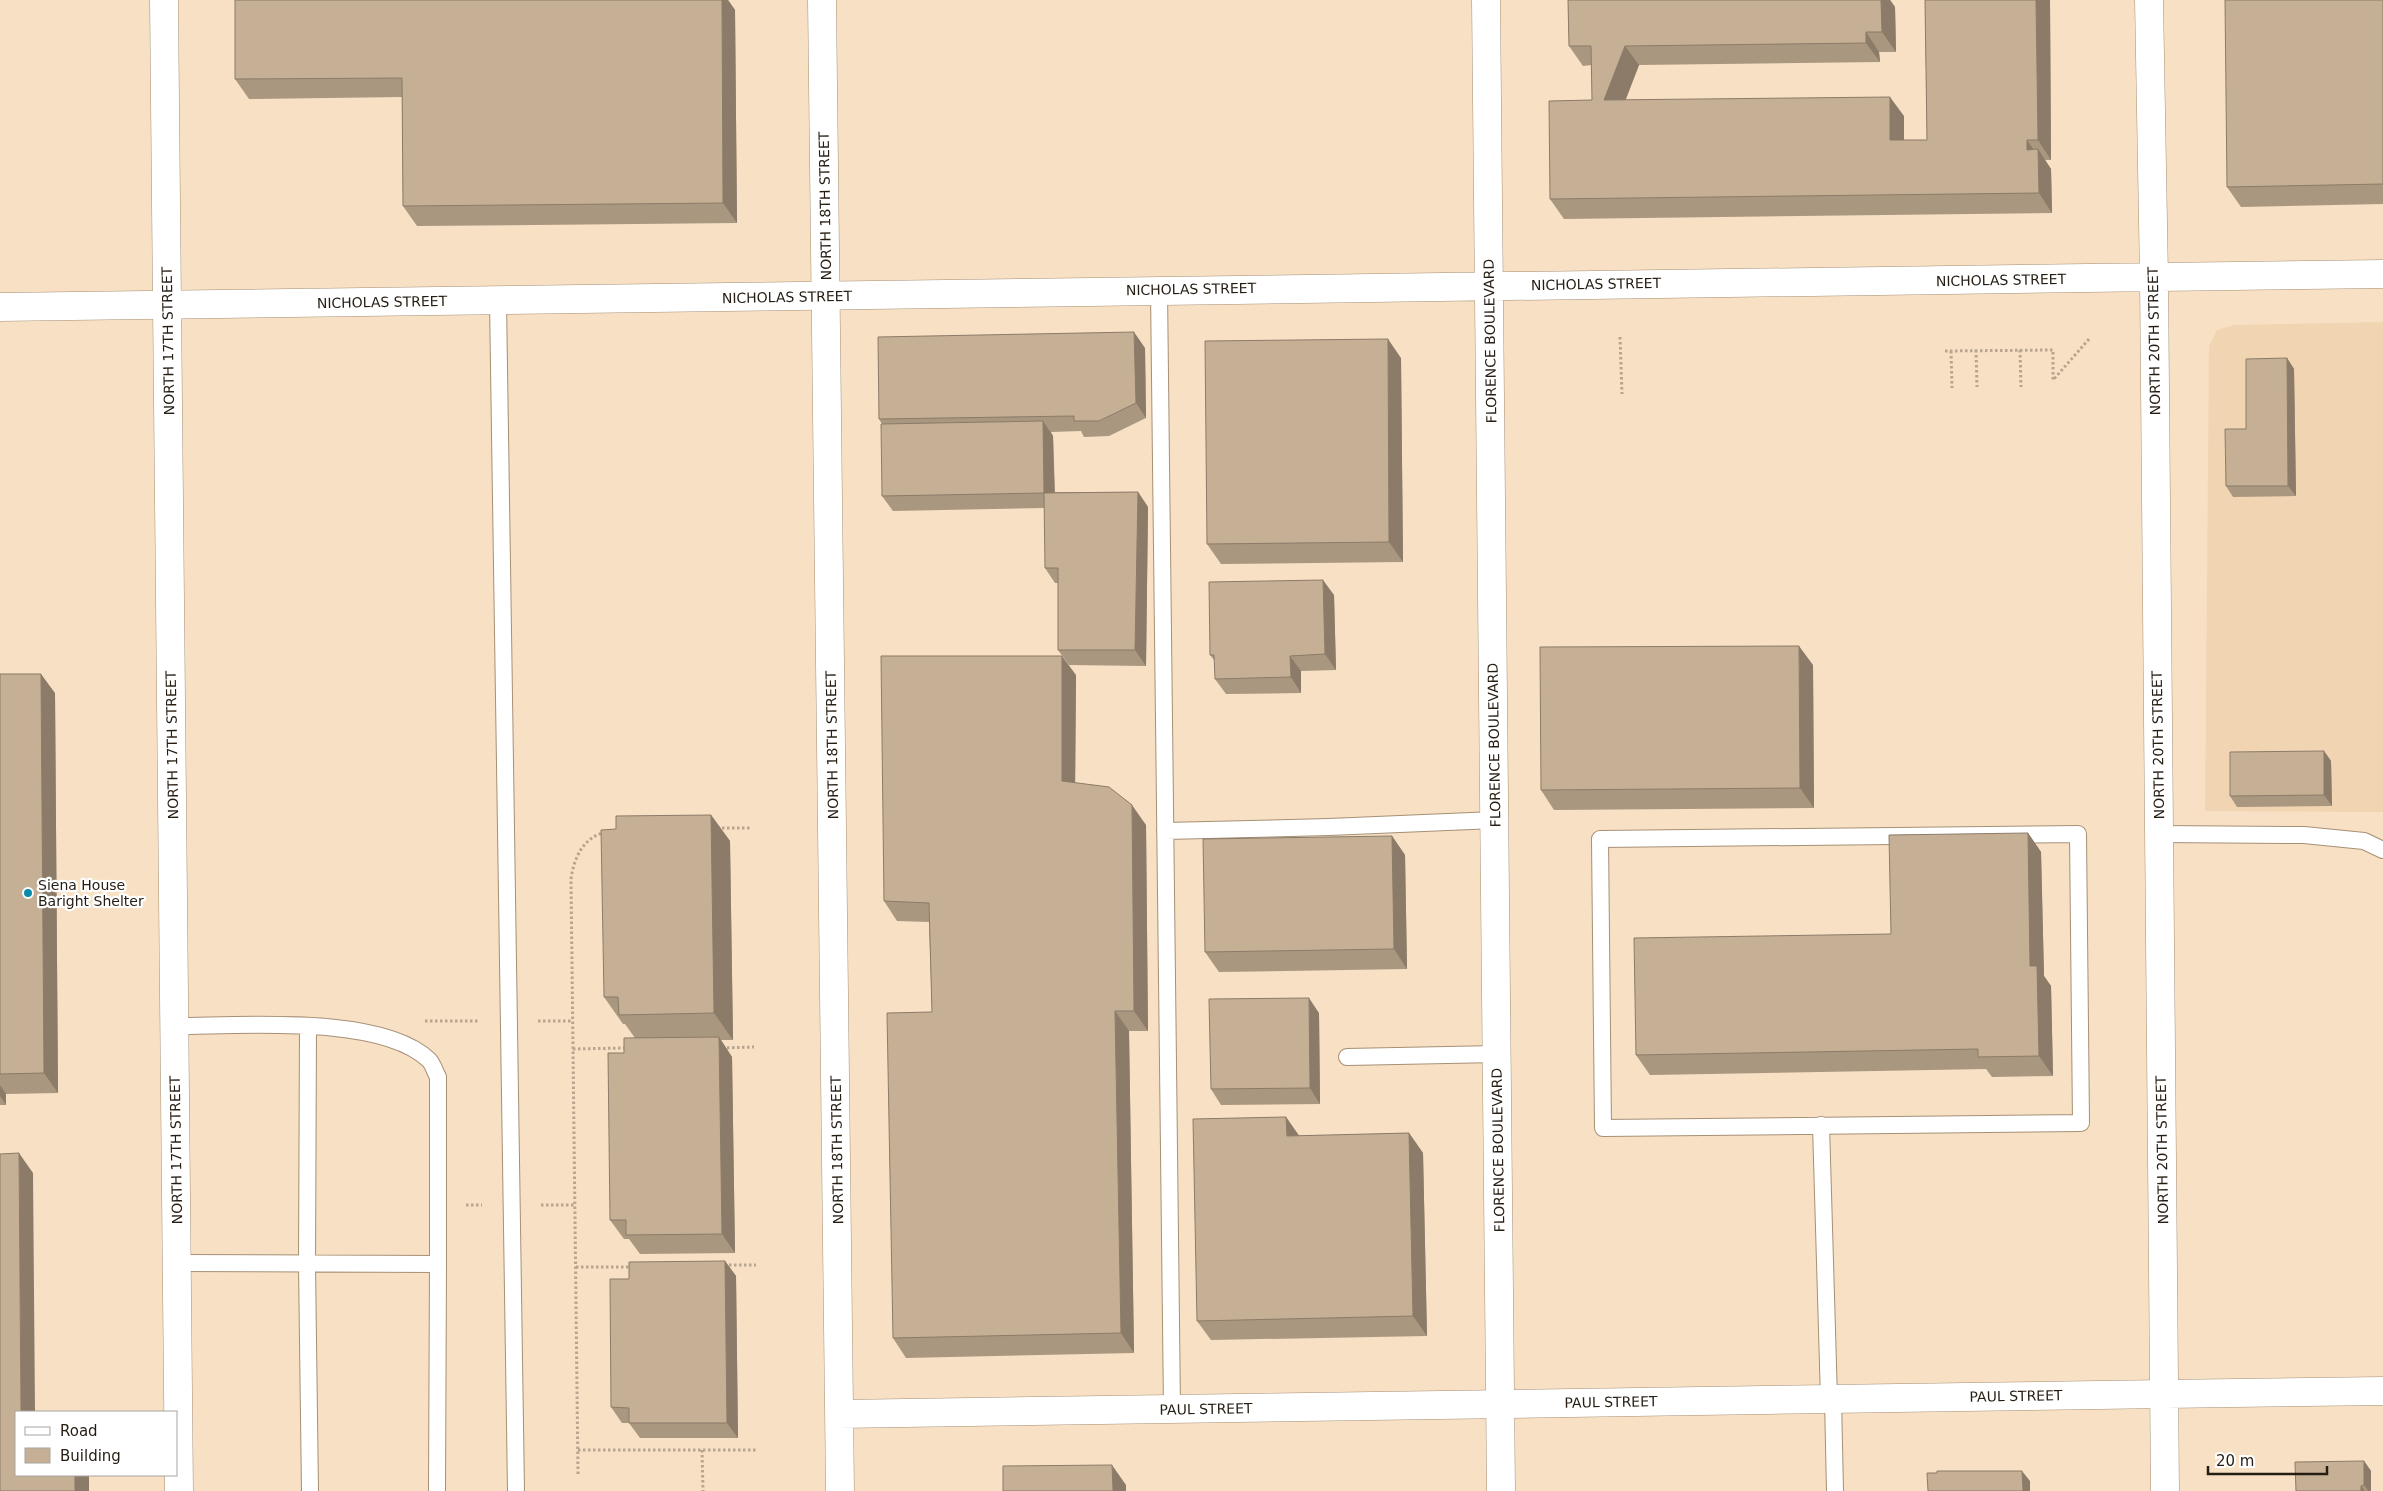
<svg xmlns="http://www.w3.org/2000/svg" width="2383" height="1491" font-family="'DejaVu Sans',sans-serif">
<rect width="100%" height="100%" fill="#f7e0c4"/>
<path fill="#f1d5b3" d="M2383 322V812L2205 811 2209 346 2217 330 2235 325Z"/>
<g fill="none" stroke-linecap="round" stroke-linejoin="round">
<defs>
<path id="lane" d="M1159 290 1172 1409
M498 301 516 1491
M1165 831 1329 827 1495 820
M2078 834 2081 1123 1603 1128 1600 839Z
M2159 834 2304 835 2364 841 2383 850
M175 1026C240 1026 381 1014 429 1060 433 1064 435 1072 438 1077V1264L177 1263
M308 1026 307 1265 310 1491
M1347 1057 1497 1054
M1821 1125 1829 1399
M1833 1399 1835 1491
M437 1491 438 1264"/>
<path id="street" d="M822 0 840 1491
M167 304 179 1491
M840 1414 2165 1394"/>
<path id="secondary" d="M164 0 167 304
M1486 0 1501 1491
M2149 0 2154 278 2165 1491
M0 307 2383 274
M2165 1394 2383 1391"/>
</defs>
<use href="#lane" stroke="#a69076" stroke-width="18"/>
<use href="#street" stroke="#a69076" stroke-width="29"/>
<use href="#secondary" stroke="#a69076" stroke-width="29"/>
<path stroke="#b8a58f" stroke-width="3" stroke-dasharray="2.5 2.5" stroke-linecap="butt" d="M1620 337 1622 394
M1976 350 1977 387
M2020 350 2021 387
M1945 351 2053 350V380L2090 338
M1951 351 1952 388
M717 828H751
M425 1021H479
M538 1021H572
M722 1048 754 1047
M573 1049 626 1048
M466 1205H482
M541 1205H575
M724 1265H756
M576 1267H633
M578 1450H758
M702 1450 703 1491
M578 1474 571 879C574 858 583 837 606 832"/>
<use href="#lane" stroke="#fff" stroke-width="16"/>
<use href="#street" stroke="#fff" stroke-width="28"/>
<use href="#secondary" stroke="#fff" stroke-width="28"/>
</g>
<path fill="#aa9780" d="M235 0H728L735 10 737 223 417 226 403 206 402 97 249 99 235 79Z
M1568 0H1890L1895 7 1896 52H1879L1880 62 1639 65 1625 100 1904 116V140H1927L1925 0H2050L2051 160H2045L2051 169 2052 213 1564 219 1550 199 1592 100V65L1583 66 1569 46Z
M2383 0V204L2241 207 2227 187Z
M1145 348 1146 418 1109 436 1084 437 1081 431 1051 432 1053 436 1055 492H1138L1148 507 1146 666 1069 665 1058 650V583H1055L1045 568V508L893 511 882 496V424L879 419Z
M1401 358 1403 562 1221 564 1207 544Z
M2287 358 2294 369 2296 496 2233 497 2226 486 2246 429Z
M1334 595 1336 670 1301 671V693L1226 694 1215 679V661L1210 655Z
M1813 665 1814 808 1554 810 1541 790Z
M0 674 55 693 58 1093 6 1094V1105H0Z
M1076 675 1075 783 1146 825 1148 1031H1129L1134 1353 906 1358 893 1338 932 1012 929 922 897 921 884 901Z
M2324 751 2331 761 2332 806 2237 807 2230 796Z
M711 815 730 841 733 1040H721L732 1057 735 1253 640 1254 629 1239H624L610 1220 624 1053 635 1038 625 1024H623L604 997 616 829Z
M2028 833 2041 852 2044 976 2051 986 2053 1076 1992 1077 1986 1069 1650 1075 1636 1055 1891 934Z
M1392 836 1405 855 1407 969 1219 972 1205 952Z
M1319 1013 1320 1104 1221 1105 1211 1089Z
M1286 1117 1299 1136 1409 1133 1423 1153 1427 1336 1211 1340 1197 1321Z
M725 1261 736 1276 738 1438H640L629 1423H622L611 1407 629 1279Z
M2364 1461 2371 1471V1491H2296Z"/>
<path fill="#8b7b68" d="M722 0H728L735 10 737 223 723 203Z
M1881 0H1890L1895 7 1896 52 1882 32Z
M2036 0H2050L2051 160 2038 140Z
M1866 32 1879 52 1880 62 1866 43Z
M1625 46 1639 65 1618 120 1604 100Z
M1890 97 1904 116V160L1890 140Z
M2027 140 2038 156V149L2051 169 2052 213 2039 193 2027 150Z
M1134 332 1145 348 1146 418 1136 403Z
M1388 339 1401 358 1403 562 1389 542Z
M2287 358 2294 369 2296 496 2288 486Z
M1043 421 1053 436 1055 508 1044 493Z
M1138 492 1148 507 1146 666 1135 650Z
M1323 580 1334 595 1336 670 1325 654Z
M1799 646 1813 665 1814 808 1800 788Z
M1062 656 1076 675 1075 801 1062 781Z
M1290 656 1301 671V693L1291 677Z
M41 674 55 693 58 1093 44 1073Z
M2324 751 2331 761 2332 806 2324 795Z
M1132 805 1146 825 1148 1031 1134 1011Z
M711 815 730 841 733 1040 714 1013Z
M2028 833 2041 852 2044 976 2051 986 2053 1076 2039 1056 2030 966Z
M1392 836 1405 855 1407 969 1394 949Z
M1309 998 1319 1013 1320 1104 1310 1088Z
M1115 1011 1129 1031 1134 1353 1121 1333Z
M719 1037 732 1057 735 1253 722 1234Z
M0 1085 6 1094V1105L0 1096Z
M1286 1117 1300 1137 1287 1136Z
M1409 1133 1423 1153 1427 1336 1413 1316Z
M19 1153 33 1173 35 1412H21Z
M725 1261 736 1276 738 1438 727 1423Z
M2364 1461 2371 1471V1491H2368L2364 1485Z
M1112 1465 1126 1485V1491H1113Z
M2022 1471 2030 1481V1491H2023Z
M75 1475H89V1491H75Z
M2361 1486 2365 1491H2361Z"/>
<path fill="#c6b095" stroke="#8b7b68" d="M235 0H722L723 203 403 206 402 78 235 79Z
M1568 0H1881L1882 32H1866V43L1625 46 1604 100 1890 97V140H1927L1925 0H2036L2038 140H2027V150L2038 149 2039 193 1550 199 1549 101 1592 100 1591 46H1569Z
M2225 0H2383V184L2227 187Z
M1134 332 1136 403 1099 421H1074V416L879 419 878 337Z
M1388 339 1389 542 1207 544 1205 341Z
M2287 358 2288 486H2226L2225 429H2246V359Z
M1043 421 1044 493 882 496 881 424Z
M1138 492 1135 650H1058V568H1045L1044 493Z
M1323 580 1325 654 1290 656 1291 677 1215 679 1214 655H1210L1209 582Z
M1799 646 1800 788 1541 790 1540 647Z
M881 656H1062V781L1109 787 1132 805 1134 1011H1115L1121 1333 893 1338 887 1013 932 1012 929 903 884 901Z
M0 674H41L44 1073 0 1074Z
M2324 751V795L2230 796V752Z
M711 815 714 1013 619 1015 618 997H604L601 830 616 829V816Z
M2028 833 2030 966H2037L2039 1056 1978 1057V1049L1636 1055 1634 938 1891 934 1889 835Z
M1392 836 1394 949 1205 952 1203 839Z
M1309 998 1310 1088 1211 1089 1209 999Z
M719 1037 722 1234 626 1235V1220H610L608 1053H624V1038Z
M1286 1117 1287 1136 1409 1133 1413 1316 1197 1321 1193 1119Z
M19 1153 21 1412H16V1475H75V1491H0V1154Z
M725 1261 727 1423H629V1408L611 1407 610 1279H629V1262Z
M2364 1461V1485L2361 1486V1491H2296L2295 1462Z
M1112 1465 1113 1491H1003V1466Z
M1937 1471H2022L2023 1491H1928L1927 1473H1937Z"/>
<circle fill="#0a8bac" stroke="#fff" stroke-width="2" cx="28" cy="893" r="5"/>
<g text-anchor="middle" dominant-baseline="central" stroke-width="4.5" stroke-linejoin="round" paint-order="stroke">
<g font-size="14" fill="#251c12" stroke="#fff">
<text transform="translate(825 206) rotate(-91)">NORTH 18TH STREET</text>
<text transform="translate(2001 280) rotate(-1)">NICHOLAS STREET</text>
<text transform="translate(1596 284) rotate(-1)">NICHOLAS STREET</text>
<text transform="translate(1191 289) rotate(-1)">NICHOLAS STREET</text>
<text transform="translate(787 297) rotate(-1)">NICHOLAS STREET</text>
<text transform="translate(382 302) rotate(-1)">NICHOLAS STREET</text>
<text transform="translate(168 341) rotate(-91)">NORTH 17TH STREET</text>
<text transform="translate(1490 341) rotate(-91)">FLORENCE BOULEVARD</text>
<text transform="translate(2154 341) rotate(-91)">NORTH 20TH STREET</text>
<text transform="translate(172 745) rotate(-91)">NORTH 17TH STREET</text>
<text transform="translate(832 745) rotate(-91)">NORTH 18TH STREET</text>
<text transform="translate(1494 745) rotate(-91)">FLORENCE BOULEVARD</text>
<text transform="translate(2158 745) rotate(-91)">NORTH 20TH STREET</text>
<text transform="translate(176 1150) rotate(-91)">NORTH 17TH STREET</text>
<text transform="translate(837 1150) rotate(-91)">NORTH 18TH STREET</text>
<text transform="translate(1498 1150) rotate(-91)">FLORENCE BOULEVARD</text>
<text transform="translate(2162 1150) rotate(-91)">NORTH 20TH STREET</text>
<text transform="translate(2016 1396) rotate(-1)">PAUL STREET</text>
<text transform="translate(1611 1402) rotate(-1)">PAUL STREET</text>
<text transform="translate(1206 1409) rotate(-1)">PAUL STREET</text>
</g>
<g font-size="14" fill="#251c12" stroke="#fff" text-anchor="start">
<text x="38" y="885">Siena House<tspan x="38" dy="16">Baright Shelter</tspan></text>
</g>
</g>
<rect x="15" y="1411" width="162" height="65" fill="#ffffff" stroke="#a8a4a0"/>
<rect x="25" y="1427" width="25" height="8" fill="#ffffff" stroke="#a8a4a0"/>
<text x="60" y="1436" font-size="15" fill="#251c12">Road</text>
<rect x="25" y="1448" width="25" height="15" fill="#c6b095" stroke="#a8a4a0"/>
<text x="60" y="1461" font-size="15" fill="#251c12">Building</text>
<path d="M2208 1466v8h119v-8" fill="none" stroke="#251c12" stroke-width="2.5"/>
<text x="2216" y="1466" font-size="15" fill="#251c12" stroke="#ffffff" stroke-width="4" paint-order="stroke">20 m</text>
</svg>
